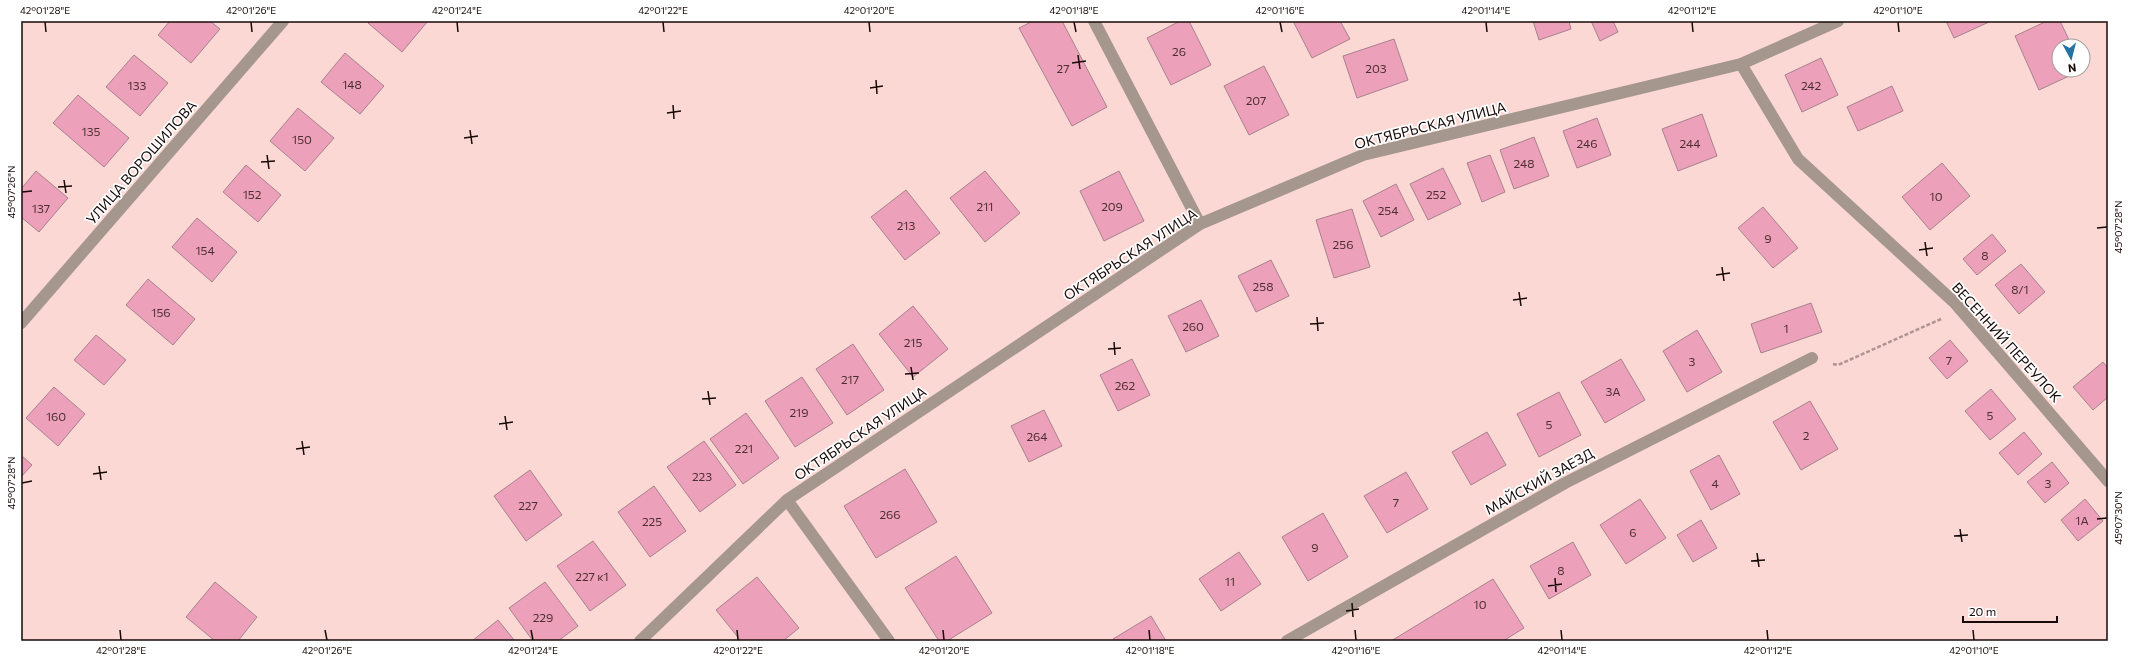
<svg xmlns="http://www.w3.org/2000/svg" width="2129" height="662" font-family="Commissioner,sans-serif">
<rect width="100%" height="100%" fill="#fbd8d3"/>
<path fill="#eda0b9" stroke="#a8828e" d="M170 21H210L220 29 191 63 158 35Z
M370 21H428L402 52 368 23Z
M1033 21H1062L1107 107 1072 126 1019 28Z
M1180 21H1189L1211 65 1171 85 1147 38Z
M1293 21H1340L1350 39 1312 58Z
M1533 21H1569L1571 29 1539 40Z
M1591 21H1613L1618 32 1600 41Z
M1946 21H1989V22L1954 38Z
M2047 21H2060L2072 46H2059V70H2082L2039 90 2015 36Z
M1394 39 1408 80 1357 98 1343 56Z
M345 53 384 86 360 114 321 82Z
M134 55 168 83 140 116 106 87Z
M1821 58 1838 95 1802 112 1785 75Z
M1264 66 1289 115 1249 135 1224 86Z
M1892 86 1903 111 1858 131 1847 107Z
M78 95 129 138 104 167 53 123Z
M298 108 334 138 305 171 270 141Z
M1702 114 1717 156 1678 171 1662 129Z
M1597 118 1611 155 1577 168 1563 131Z
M1534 137 1549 176 1514 189 1500 150Z
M1490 155 1505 192 1482 202 1467 163Z
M1942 163 1970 196 1930 230 1902 197Z
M246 165 281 195 258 222 223 192Z
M1443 168 1461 204 1428 220 1410 184Z
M36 171 68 198 39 232 21 217V189Z
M985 171 1020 213 985 242 950 198Z
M1119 171 1144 221 1104 241 1080 191Z
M1396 184 1414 220 1381 237 1363 201Z
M906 190 940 233 905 260 871 217Z
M1763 207 1798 248 1773 268 1738 228Z
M1352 209 1370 267 1334 278 1316 220Z
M197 218 237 252 212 282 172 247Z
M1992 234 2006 251 1977 275 1963 259Z
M1271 260 1289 296 1256 312 1238 276Z
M2021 264 2045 292 2019 314 1995 285Z
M148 279 195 319 173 345 126 305Z
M1201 300 1219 336 1186 352 1168 316Z
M1811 303 1822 332 1761 353 1751 324Z
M913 306 948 349 913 377 879 334Z
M1697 330 1722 372 1687 392 1663 351Z
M96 335 126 360 104 385 74 360Z
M1950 340 1968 361 1947 379 1929 358Z
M853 344 884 390 847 415 816 369Z
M1132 359 1150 395 1118 411 1100 375Z
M1621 359 1645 400 1605 423 1581 382Z
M2103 362 2108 368V397L2093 410 2073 387Z
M802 377 833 423 795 447 765 401Z
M54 387 85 414 58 446 26 418Z
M1991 389 2016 419 1990 440 1965 411Z
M1559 392 1581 435 1539 457 1517 414Z
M1810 401 1838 449 1801 470 1773 422Z
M1044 410 1062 446 1029 462 1011 426Z
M746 413 779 458 743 484 710 439Z
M1487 432 1506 465 1471 485 1452 452Z
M2024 432 2042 454 2018 475 1999 453Z
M704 441 736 485 700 512 667 467Z
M21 455 32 465 21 477Z
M1719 455 1740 494 1711 510 1690 471Z
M2052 462 2069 483 2045 503 2027 482Z
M905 469 937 522 876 558 844 506Z
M530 470 562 515 526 541 494 496Z
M1406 472 1428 509 1387 533 1364 496Z
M654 486 686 531 650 557 618 512Z
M1640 499 1666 538 1626 564 1600 525Z
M2085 499 2103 521 2078 541 2061 520Z
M1323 513 1348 557 1308 581 1282 537Z
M1701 520 1717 548 1693 562 1677 535Z
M593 541 626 585 590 611 557 566Z
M1573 542 1591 575 1549 599 1530 566Z
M1239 552 1261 584 1221 611 1199 579Z
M956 556 992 613 947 641H939L905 588Z
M757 577 799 628 783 641H741L716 610Z
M1493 579 1524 628 1503 641H1391Z
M215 582 257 617 238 641H215L186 617Z
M545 582 578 626 558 641H533L509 608Z
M1151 616 1166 641H1114L1113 639Z
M498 620 515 641H472Z"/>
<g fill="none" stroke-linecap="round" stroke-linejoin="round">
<path stroke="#b09490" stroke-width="2.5" stroke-dasharray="4 2" stroke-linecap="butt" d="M1833 364 1838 365 1941 319"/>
<path stroke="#a5978d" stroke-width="12" d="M1094 21 1200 224
M1741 64 1798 159 1955 303 2108 481
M21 323 283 21
M787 500 889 641
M640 641 787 500 1200 224 1363 155 1741 64 1838 21
M1287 641 1565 483 1812 358"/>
</g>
<path fill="none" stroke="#170a08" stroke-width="1.5" d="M45 22 46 32M251 22 252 32M457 22 458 32M663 22 664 32M869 22 870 32M1074 22 1076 32M1280 22 1282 32M1486 22 1487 32M1692 22 1693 32M1898 22 1899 32M1078 55 1080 69M1072 63 1086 61M876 80 877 94M870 88 883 86M673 105 674 119M667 113 681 111M470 130 472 144M464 138 478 136M267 155 269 169M261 162 275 161M64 180 66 193M58 187 72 186M22 192 32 191M2097 228 2107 227M1925 242 1927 256M1919 250 1933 248M1722 267 1724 281M1716 275 1730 273M1519 292 1521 306M1513 300 1527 298M1317 317 1318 331M1310 324 1324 323M1114 342 1115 355M1108 349 1121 348M911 367 913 380M905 374 919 373M708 391 710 405M702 399 716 398M505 416 507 430M499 424 513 422M302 441 304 455M296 449 310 447M99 466 101 480M93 474 107 472M22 483 32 481M2097 519 2107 518M1960 529 1962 542M1954 536 1968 535M1757 553 1759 567M1751 561 1765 560M1555 578 1556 592M1548 586 1562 584M1352 603 1353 617M1346 611 1359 609M120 630 121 640M325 630 327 640M531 630 533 640M737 630 738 640M943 630 944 640M1149 630 1150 640M1355 630 1356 640M1561 630 1562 640M1767 630 1768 640M1973 630 1974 640"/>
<g text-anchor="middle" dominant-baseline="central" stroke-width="3.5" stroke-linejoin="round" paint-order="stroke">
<g font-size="12" fill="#4c3034">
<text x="1179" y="51">26</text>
<text x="1063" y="68">27</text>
<text x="1376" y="68">203</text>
<text x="352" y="84">148</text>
<text x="137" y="85">133</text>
<text x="1811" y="85">242</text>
<text x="1256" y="100">207</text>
<text x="91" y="131">135</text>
<text x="302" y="139">150</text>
<text x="1587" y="143">246</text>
<text x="1690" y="143">244</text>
<text x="1524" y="163">248</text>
<text x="252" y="194">152</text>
<text x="1436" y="194">252</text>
<text x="1936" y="196">10</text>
<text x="985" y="206">211</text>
<text x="1112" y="206">209</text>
<text x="41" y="208">137</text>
<text x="1388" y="210">254</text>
<text x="906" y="225">213</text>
<text x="1768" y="238">9</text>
<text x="1343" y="244">256</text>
<text x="205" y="250">154</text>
<text x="1985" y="255">8</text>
<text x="1263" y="286">258</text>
<text x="2020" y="289">8/1</text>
<text x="161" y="312">156</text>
<text x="1193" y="326">260</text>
<text x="1786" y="328">1</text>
<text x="913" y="342">215</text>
<text x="1949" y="360">7</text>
<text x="1692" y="361">3</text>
<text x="850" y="379">217</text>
<text x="1125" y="385">262</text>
<text x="1613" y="391">3А</text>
<text x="799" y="412">219</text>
<text x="1990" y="415">5</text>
<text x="56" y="416">160</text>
<text x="1549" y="424">5</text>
<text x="1806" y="435">2</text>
<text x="1037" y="436">264</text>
<text x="744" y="448">221</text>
<text x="702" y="476">223</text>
<text x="1715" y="483">4</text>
<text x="2048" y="483">3</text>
<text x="1396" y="502">7</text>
<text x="528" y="505">227</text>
<text x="890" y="514">266</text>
<text x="2082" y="520">1А</text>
<text x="652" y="521">225</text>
<text x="1633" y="532">6</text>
<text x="1315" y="547">9</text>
<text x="1561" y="570">8</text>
<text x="592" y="576">227 к1</text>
<text x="1230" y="581">11</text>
<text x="1480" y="604">10</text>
<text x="543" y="617">229</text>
</g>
<g font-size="14" fill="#170a08" stroke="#fff">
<text transform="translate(1430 125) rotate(-14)">ОКТЯБРЬСКАЯ УЛИЦА</text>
<text transform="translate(141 162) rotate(-49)">УЛИЦА ВОРОШИЛОВА</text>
<text transform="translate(1130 254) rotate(-33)">ОКТЯБРЬСКАЯ УЛИЦА</text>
<text transform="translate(2007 342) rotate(48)">ВЕСЕННИЙ ПЕРЕУЛОК</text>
<text transform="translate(860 433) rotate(-34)">ОКТЯБРЬСКАЯ УЛИЦА</text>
<text transform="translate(1539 481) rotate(-29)">МАЙСКИЙ ЗАЕЗД</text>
</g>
</g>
<rect width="2129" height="662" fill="none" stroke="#ffffff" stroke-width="44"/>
<g transform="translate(2071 58) rotate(173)"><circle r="19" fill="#ffffff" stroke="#a29d9c"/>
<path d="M0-3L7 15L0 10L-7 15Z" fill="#2372a4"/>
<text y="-6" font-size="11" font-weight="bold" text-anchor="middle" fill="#170a08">N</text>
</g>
<path d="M1963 616v6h94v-6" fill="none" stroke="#170a08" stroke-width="2"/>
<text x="1969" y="616" font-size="12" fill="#170a08" stroke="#ffffff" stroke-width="3" paint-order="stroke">20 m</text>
<rect x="22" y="22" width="2085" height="618" fill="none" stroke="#170a08" stroke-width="1.5"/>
<g font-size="10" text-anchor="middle" fill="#170a08">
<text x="45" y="14">42°01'28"E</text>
<text x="251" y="14">42°01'26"E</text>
<text x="457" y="14">42°01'24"E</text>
<text x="663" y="14">42°01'22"E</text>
<text x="869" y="14">42°01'20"E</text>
<text x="1074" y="14">42°01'18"E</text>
<text x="1280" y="14">42°01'16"E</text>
<text x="1486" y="14">42°01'14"E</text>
<text x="1692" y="14">42°01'12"E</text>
<text x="1898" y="14">42°01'10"E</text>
<text transform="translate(11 192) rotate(-90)" y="4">45°07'26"N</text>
<text transform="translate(2118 227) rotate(-90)" y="4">45°07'28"N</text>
<text transform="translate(11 483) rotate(-90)" y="4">45°07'28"N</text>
<text transform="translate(2118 518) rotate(-90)" y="4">45°07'30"N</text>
<text x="121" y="654">42°01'28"E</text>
<text x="327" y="654">42°01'26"E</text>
<text x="533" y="654">42°01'24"E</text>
<text x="738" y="654">42°01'22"E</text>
<text x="944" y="654">42°01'20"E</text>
<text x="1150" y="654">42°01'18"E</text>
<text x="1356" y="654">42°01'16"E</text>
<text x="1562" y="654">42°01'14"E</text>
<text x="1768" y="654">42°01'12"E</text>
<text x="1974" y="654">42°01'10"E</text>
</g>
</svg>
